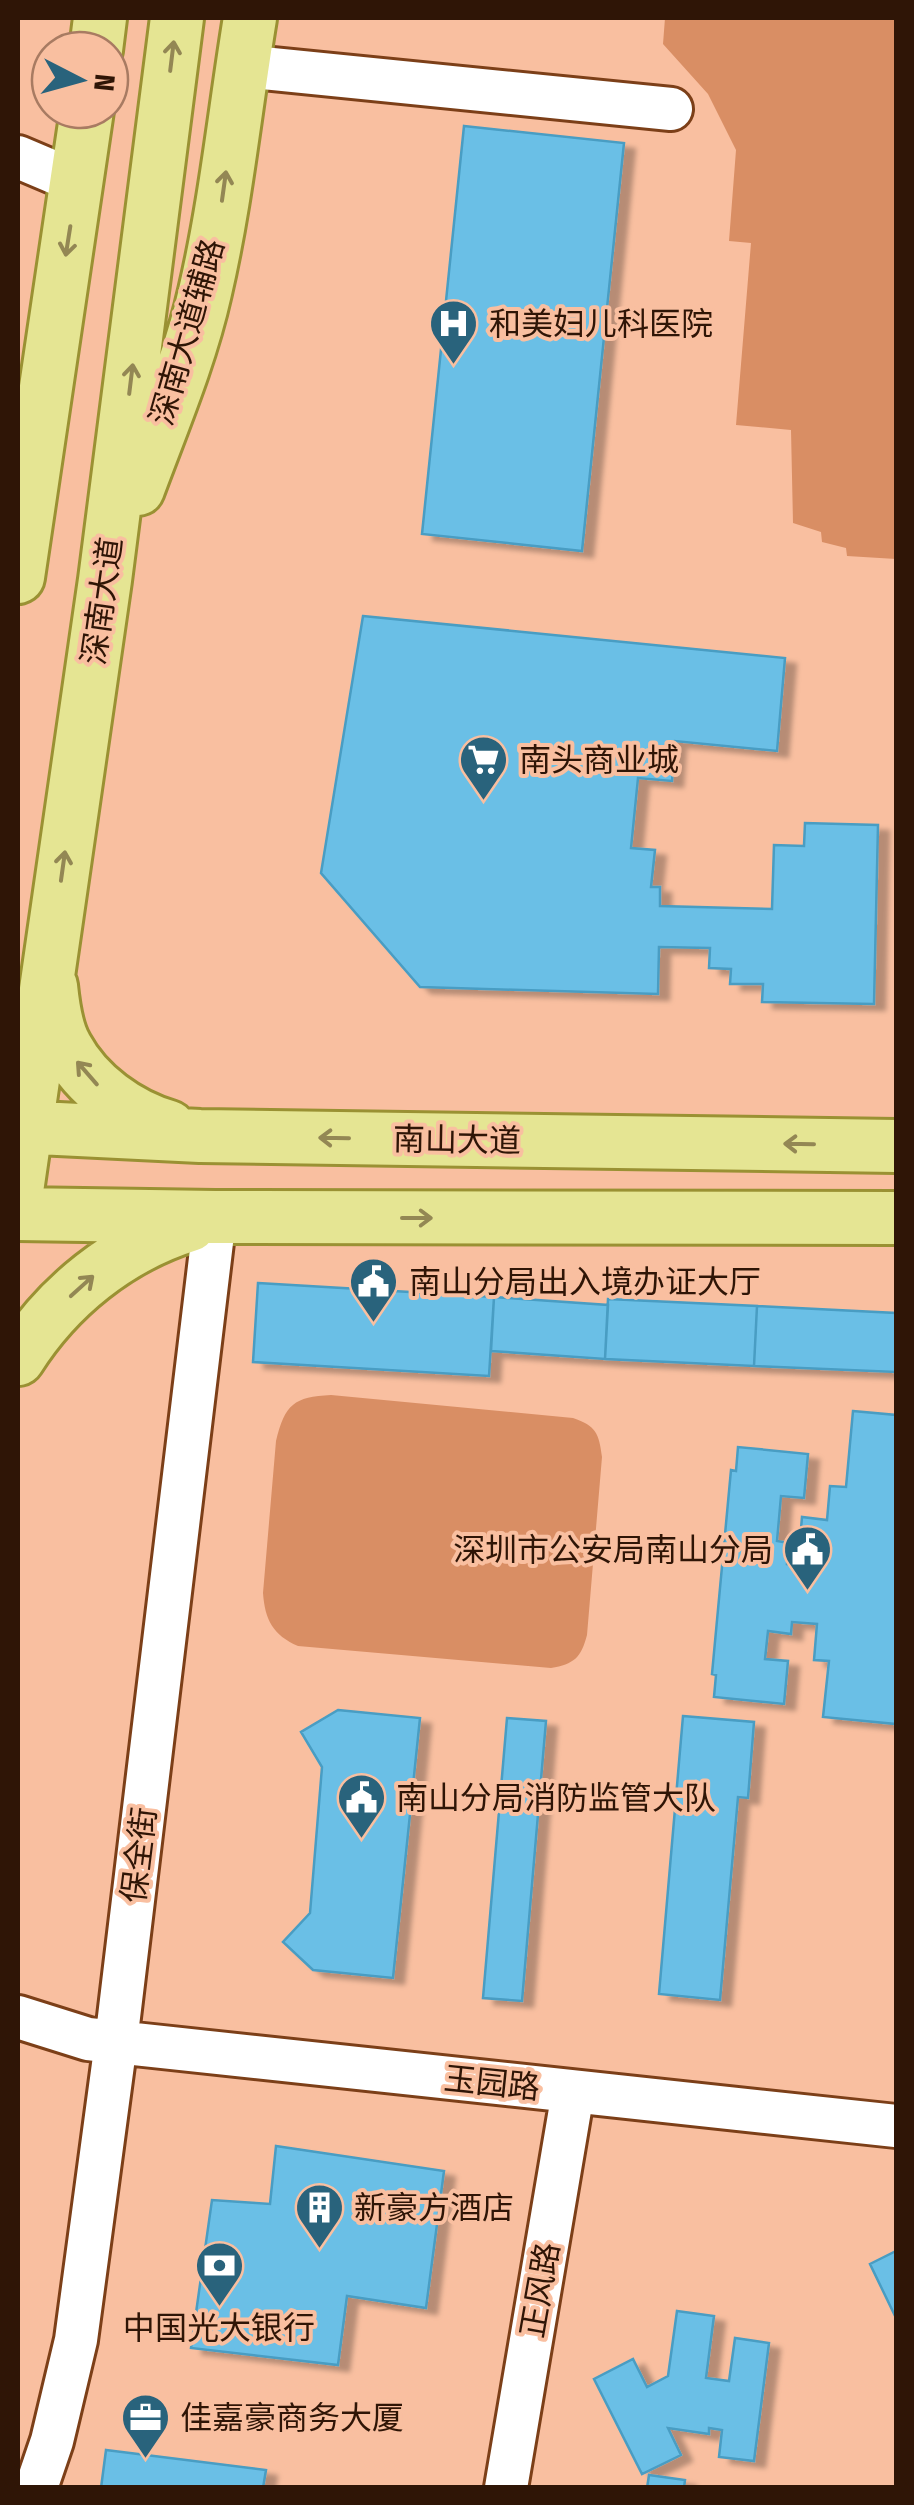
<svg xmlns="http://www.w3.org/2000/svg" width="914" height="2505" font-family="'Fira Sans Condensed','Noto Sans SC',sans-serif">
<defs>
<filter id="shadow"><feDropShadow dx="11" dy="6" stdDeviation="2.5" flood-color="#0004"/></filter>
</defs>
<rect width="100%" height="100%" fill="#f9bfa0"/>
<path fill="#d98e64" d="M665 18H896V559L847 556 846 548 822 542 821 532 793 523 791 430 736 425 751 243 729 241 736 150 708 94 663 44Z
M331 1395 573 1418C596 1426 599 1433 602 1457L587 1635C581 1658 574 1664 551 1668L298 1646C273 1635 265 1620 263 1593L276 1441C285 1404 294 1397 331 1395Z"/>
<path fill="#6bbfe6" stroke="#489dc3" stroke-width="2.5" filter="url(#shadow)" d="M464 126 624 143 582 551 422 534Z
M363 616 785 658 777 751 675 741 672 781 638 778 631 848 655 850 651 887H660V906L772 909 774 845 804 846 805 823 878 825 874 1004 762 1002 763 984H730L731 969 709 968 710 948 659 947 658 994 420 987 321 873Z
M258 1283 494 1297 489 1376 253 1362Z
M494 1297 608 1305 605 1359 491 1351Z
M608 1299 757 1306 754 1366 605 1359Z
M757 1306 896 1313V1372L754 1366Z
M853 1411 896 1415V1724L823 1717 829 1661 814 1660 817 1624 792 1622 791 1634 768 1631 765 1659 788 1661 784 1704 714 1697 716 1675 712 1674 731 1470 736 1471 738 1447 808 1454 804 1498 781 1496 777 1541 789 1543 787 1564 798 1565 802 1517 827 1520 830 1486 846 1487Z
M338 1710 420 1718 393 1978 313 1970 283 1942 310 1913 322 1767 301 1732Z
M683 1716 754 1722 748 1798 738 1797 720 2000 659 1994Z
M507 1718 546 1721 522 2001 483 1998Z
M276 2146 444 2171 426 2308 347 2296 338 2365 191 2348 212 2200 270 2204Z
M896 2251V2318L870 2264Z
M677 2311 714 2316 706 2378 729 2381 735 2338 769 2343 754 2461 719 2457 722 2430 709 2428V2434L668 2428 681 2455 642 2474 594 2379 633 2359 647 2387 668 2376Z
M106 2450 266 2470 263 2488H101Z
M649 2475 685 2480 684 2488H647Z"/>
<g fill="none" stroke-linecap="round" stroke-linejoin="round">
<defs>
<path id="minor" d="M242 66 671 109
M18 157 77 182
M18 2017 88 2039 896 2126
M36 2488 52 2441 76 2340 116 2042 215 1217
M506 2488 573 2092"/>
<path id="major" d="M96 50 100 18
M138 489C162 424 190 359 205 292 226 202 235 109 250 18
M18 577 87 110
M51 986C53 1006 56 1030 66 1047 87 1086 128 1115 169 1127
M18 1127 200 1136 896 1146
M18 1184 105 580 177 18
M18 1214 215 1217 896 1218
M18 1359C58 1296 119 1247 190 1225"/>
</defs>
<use href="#minor" stroke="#7c3f18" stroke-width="48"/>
<use href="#major" stroke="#9a9133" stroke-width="58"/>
<use href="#minor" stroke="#fff" stroke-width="42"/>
<use href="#major" stroke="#e5e593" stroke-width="52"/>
</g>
<defs><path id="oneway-shaft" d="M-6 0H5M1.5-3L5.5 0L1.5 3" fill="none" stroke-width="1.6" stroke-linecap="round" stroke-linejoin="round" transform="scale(2.5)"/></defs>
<g stroke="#938754">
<use href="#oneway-shaft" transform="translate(172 56) rotate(-83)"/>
<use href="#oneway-shaft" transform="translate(224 186) rotate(-82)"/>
<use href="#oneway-shaft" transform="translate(68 241) rotate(99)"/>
<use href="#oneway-shaft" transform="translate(131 379) rotate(-83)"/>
<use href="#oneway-shaft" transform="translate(63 866) rotate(-82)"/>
<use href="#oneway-shaft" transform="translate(87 1073) rotate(-131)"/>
<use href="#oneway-shaft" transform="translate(334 1138) rotate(-179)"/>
<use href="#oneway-shaft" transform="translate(799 1144) rotate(-179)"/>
<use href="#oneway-shaft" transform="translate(417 1218)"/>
<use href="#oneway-shaft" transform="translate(82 1286) rotate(-42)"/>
</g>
<defs>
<symbol id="hospital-pin" viewBox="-11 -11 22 30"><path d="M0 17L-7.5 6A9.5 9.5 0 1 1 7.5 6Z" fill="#29637c" stroke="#f9bfa0"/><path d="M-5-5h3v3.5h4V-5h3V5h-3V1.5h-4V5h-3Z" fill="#fff"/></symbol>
<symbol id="supermarket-pin" viewBox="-11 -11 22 30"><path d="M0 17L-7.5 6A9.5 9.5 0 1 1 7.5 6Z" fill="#29637c" stroke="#f9bfa0"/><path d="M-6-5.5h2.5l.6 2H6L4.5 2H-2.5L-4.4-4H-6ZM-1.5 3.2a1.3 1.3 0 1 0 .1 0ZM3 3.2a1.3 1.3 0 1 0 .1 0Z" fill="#fff"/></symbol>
<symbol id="civic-pin" viewBox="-11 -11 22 30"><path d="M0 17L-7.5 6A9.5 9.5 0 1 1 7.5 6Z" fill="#29637c" stroke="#f9bfa0"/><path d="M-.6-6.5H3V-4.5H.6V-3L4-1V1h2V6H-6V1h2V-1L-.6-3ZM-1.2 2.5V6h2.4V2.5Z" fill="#fff"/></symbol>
<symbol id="building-pin" viewBox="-11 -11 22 30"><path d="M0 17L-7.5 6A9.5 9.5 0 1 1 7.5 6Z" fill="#29637c" stroke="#f9bfa0"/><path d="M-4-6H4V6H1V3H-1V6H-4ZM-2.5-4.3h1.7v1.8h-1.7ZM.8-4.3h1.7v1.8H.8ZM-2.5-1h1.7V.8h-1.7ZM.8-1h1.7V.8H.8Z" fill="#fff"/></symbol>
<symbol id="bank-pin" viewBox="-11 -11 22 30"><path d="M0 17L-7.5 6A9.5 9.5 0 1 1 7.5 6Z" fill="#29637c" stroke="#f9bfa0"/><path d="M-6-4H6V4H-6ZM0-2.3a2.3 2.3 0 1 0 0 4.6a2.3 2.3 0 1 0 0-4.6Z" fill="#fff"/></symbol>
<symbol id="office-pin" viewBox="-11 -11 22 30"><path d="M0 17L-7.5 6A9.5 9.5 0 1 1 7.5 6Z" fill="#29637c" stroke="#f9bfa0"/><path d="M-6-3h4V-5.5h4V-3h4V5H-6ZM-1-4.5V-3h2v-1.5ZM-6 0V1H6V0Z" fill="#fff"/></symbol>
</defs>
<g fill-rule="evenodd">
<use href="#hospital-pin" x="426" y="296" width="55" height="75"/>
<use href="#supermarket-pin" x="456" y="732" width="55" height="75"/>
<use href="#civic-pin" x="346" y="1254" width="55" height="75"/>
<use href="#civic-pin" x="780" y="1522" width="55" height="75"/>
<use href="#civic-pin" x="334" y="1770" width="55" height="75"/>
<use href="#building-pin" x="292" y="2180" width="55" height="75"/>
<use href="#bank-pin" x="192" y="2238" width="55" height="75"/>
<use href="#office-pin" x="118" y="2390" width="55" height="75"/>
</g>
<g text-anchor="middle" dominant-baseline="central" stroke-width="8" stroke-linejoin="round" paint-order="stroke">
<g font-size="32" fill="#2f1506" stroke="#f9bfa0" text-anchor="start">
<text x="489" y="324">和美妇儿科医院</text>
<text x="519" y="760">南头商业城</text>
<text x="409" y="1282">南山分局出入境办证大厅</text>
<text x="773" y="1550" text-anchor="end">深圳市公安局南山分局</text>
<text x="396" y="1798">南山分局消防监管大队</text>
<text x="354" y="2208">新豪方酒店</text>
<text x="219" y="2328" text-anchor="middle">中国光大银行</text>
<text x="180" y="2418">佳嘉豪商务大厦</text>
</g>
<g font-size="32" fill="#2f1506" stroke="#f9bfa0">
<text transform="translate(187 332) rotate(-74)">深南大道辅路</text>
<text transform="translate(102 601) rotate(-82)">深南大道</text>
<text transform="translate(457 1140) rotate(1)">南山大道</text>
<text transform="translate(139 1855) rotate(-83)">保全街</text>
<text transform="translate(492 2083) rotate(6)">玉园路</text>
<text transform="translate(540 2290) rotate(-80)">正风路</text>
</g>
</g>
<rect width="914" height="2505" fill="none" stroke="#2f1506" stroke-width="40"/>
<g transform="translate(80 80) rotate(96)"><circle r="48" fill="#f9bfa0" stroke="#a87b62" stroke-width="2.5"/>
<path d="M0-8L18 38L0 25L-18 38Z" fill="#29637c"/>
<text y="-15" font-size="28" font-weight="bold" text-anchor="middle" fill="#2f1506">N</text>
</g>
</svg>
